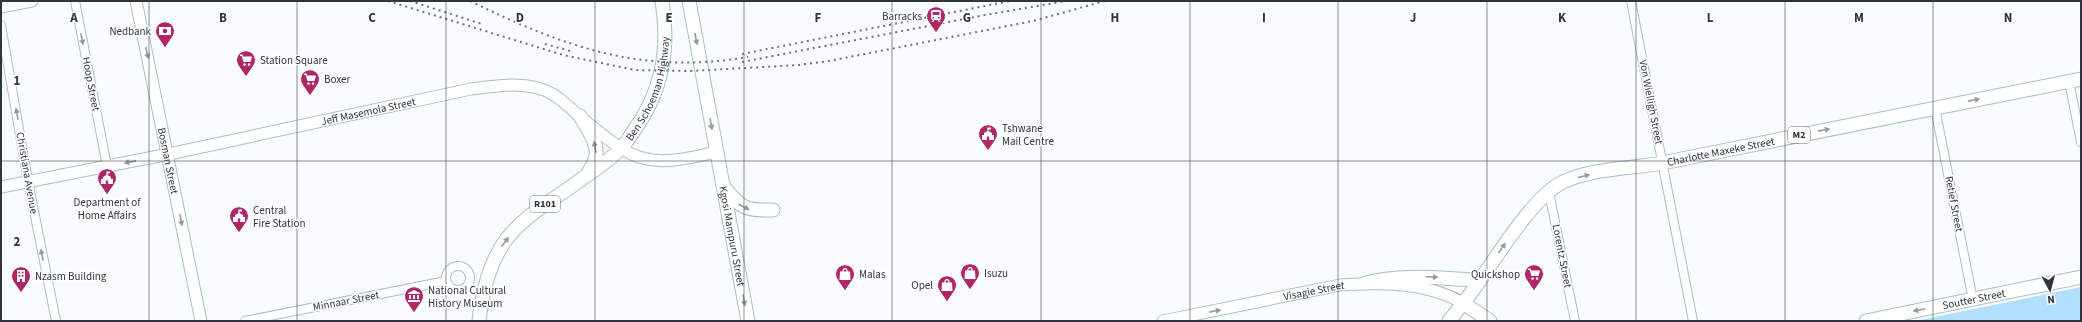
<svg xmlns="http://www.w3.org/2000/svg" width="2082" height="322" font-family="'Source Sans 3',sans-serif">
<rect width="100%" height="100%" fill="#f8fcfe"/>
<path fill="#b2dffc" d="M2081 287V321H1915Z"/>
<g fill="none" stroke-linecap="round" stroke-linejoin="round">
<defs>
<path id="street" d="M75 1 107 166
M1631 1 1693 321
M1 25 28 181 56 321
M2069 81 2081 142
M1935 108 1973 300
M1549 192 1575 321
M446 278a12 12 0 1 1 24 0a12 12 0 1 1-24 0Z
M245 321 446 281"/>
<g id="secondary">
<path id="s1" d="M136 1 201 321"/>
<path d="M1 7 32 1"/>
<path id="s2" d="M1 187 169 154 471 89C494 86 517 82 541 89 555 93 567 105 578 115 634 161 643 170 716 152"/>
<path id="s3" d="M1163 321 1340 285C1382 282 1426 282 1463 303"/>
</g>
<g id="primary">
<path id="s4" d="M689 1 748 321"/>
<path d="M580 116C591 135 605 151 589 171"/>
<path d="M724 187C741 208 745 211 773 210"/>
<path d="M1366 283C1404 273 1442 279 1480 280"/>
<path d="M1463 303 1490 321"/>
<path id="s5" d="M479 321C482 294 489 264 505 241 523 217 548 203 572 186 588 174 607 163 620 149 625 145 629 138 633 132 662 92 670 50 662 1"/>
<path id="s6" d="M1449 321C1460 307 1471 294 1481 279 1499 253 1535 195 1563 182 1592 168 1630 169 1662 163L2081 79"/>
<path id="s7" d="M1866 321 2081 277"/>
</g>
</defs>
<use href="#street" stroke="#acbdc8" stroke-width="10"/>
<use href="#secondary" stroke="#acbdc8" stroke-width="13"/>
<use href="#primary" stroke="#acbdc8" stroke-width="15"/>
<use href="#street" stroke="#fff" stroke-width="8"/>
<use href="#secondary" stroke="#fff" stroke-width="11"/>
<use href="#primary" stroke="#fff" stroke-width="13"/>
<path stroke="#6e7377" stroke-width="2" stroke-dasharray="2 4" stroke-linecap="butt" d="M388 1 563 55 635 70 691 71 799 65 829 61 1033 21 1105 1
M410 1 482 24
M470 1C564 47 642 75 748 57
M545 44 574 52
M742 54 1010 1
M742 62 985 15 1066 1"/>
</g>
<defs><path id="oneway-solid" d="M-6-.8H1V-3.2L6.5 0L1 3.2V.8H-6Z"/></defs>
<g fill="#979a9c">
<use href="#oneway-solid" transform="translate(82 39) rotate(79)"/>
<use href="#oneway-solid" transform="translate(696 39) rotate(79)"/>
<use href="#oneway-solid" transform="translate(147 53) rotate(78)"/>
<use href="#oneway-solid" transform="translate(1974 100) rotate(-11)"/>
<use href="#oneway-solid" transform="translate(17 114) rotate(-100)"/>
<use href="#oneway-solid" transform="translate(711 124) rotate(80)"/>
<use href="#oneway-solid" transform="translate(1824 130) rotate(-11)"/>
<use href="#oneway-solid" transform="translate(595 147) rotate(-101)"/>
<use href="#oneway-solid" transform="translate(130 162) rotate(169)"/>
<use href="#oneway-solid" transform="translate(1584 176) rotate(-14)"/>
<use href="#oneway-solid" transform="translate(744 207) rotate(28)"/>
<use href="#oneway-solid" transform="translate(181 220) rotate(79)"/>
<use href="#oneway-solid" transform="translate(505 242) rotate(-54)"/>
<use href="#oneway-solid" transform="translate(1502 248) rotate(-56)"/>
<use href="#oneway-solid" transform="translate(42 255) rotate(-101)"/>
<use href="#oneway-solid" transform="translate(1432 277) rotate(3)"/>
<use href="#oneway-solid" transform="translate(744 300) rotate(80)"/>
<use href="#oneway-solid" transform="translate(1919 310) rotate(169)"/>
<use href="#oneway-solid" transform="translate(1215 311) rotate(-11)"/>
</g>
<path fill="none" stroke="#2f353a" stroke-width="1" stroke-opacity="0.55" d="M149 1V321M297 1V321M446 1V321M595 1V321M744 1V321M892 1V321M1041 1V321M1190 1V321M1338 1V321M1487 1V321M1636 1V321M1785 1V321M1933 1V321M1 161H2081"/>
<defs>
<symbol id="station-pin" viewBox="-11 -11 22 30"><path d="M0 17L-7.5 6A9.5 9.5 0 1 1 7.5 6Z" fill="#b02667" stroke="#fff"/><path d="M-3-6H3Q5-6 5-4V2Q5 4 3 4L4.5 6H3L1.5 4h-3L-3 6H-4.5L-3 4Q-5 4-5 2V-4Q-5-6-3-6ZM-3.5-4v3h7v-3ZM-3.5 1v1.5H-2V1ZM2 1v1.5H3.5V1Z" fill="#fff"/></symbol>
<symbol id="bank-pin" viewBox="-11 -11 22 30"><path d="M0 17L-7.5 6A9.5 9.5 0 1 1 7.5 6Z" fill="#b02667" stroke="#fff"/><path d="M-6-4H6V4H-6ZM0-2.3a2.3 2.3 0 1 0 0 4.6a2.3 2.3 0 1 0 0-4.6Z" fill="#fff"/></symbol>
<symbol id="supermarket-pin" viewBox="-11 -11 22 30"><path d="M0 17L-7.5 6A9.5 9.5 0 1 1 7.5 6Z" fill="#b02667" stroke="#fff"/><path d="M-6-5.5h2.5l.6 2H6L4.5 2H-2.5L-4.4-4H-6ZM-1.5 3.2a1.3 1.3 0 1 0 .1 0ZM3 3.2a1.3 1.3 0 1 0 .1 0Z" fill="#fff"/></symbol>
<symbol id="civic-pin" viewBox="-11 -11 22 30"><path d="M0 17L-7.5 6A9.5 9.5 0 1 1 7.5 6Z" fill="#b02667" stroke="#fff"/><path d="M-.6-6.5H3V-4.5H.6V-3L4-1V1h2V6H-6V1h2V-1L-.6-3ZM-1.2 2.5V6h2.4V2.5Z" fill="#fff"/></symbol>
<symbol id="shop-pin" viewBox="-11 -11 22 30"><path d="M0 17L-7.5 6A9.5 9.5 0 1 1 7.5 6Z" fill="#b02667" stroke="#fff"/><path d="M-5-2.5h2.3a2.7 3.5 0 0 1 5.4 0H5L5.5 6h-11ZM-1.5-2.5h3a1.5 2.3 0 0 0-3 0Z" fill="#fff"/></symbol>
<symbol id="building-pin" viewBox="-11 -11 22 30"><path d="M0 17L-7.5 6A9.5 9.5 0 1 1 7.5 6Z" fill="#b02667" stroke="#fff"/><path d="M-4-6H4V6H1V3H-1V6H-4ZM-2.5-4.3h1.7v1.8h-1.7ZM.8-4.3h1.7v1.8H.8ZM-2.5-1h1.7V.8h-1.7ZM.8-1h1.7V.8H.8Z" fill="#fff"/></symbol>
<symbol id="museum-pin" viewBox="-11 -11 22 30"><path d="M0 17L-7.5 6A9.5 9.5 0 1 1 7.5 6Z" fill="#b02667" stroke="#fff"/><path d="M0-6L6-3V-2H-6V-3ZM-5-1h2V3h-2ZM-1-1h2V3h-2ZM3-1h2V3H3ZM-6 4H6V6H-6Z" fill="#fff"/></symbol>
</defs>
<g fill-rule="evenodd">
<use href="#station-pin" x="925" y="5" width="22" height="30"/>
<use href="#bank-pin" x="154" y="20" width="22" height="30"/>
<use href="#supermarket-pin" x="235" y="49" width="22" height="30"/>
<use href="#supermarket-pin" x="299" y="68" width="22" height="30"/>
<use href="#civic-pin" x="977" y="123" width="22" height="30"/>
<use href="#civic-pin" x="96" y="167" width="22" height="30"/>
<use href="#civic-pin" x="228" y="205" width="22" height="30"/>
<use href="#shop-pin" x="959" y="262" width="22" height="30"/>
<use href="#shop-pin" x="834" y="263" width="22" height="30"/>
<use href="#supermarket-pin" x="1523" y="263" width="22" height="30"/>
<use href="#building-pin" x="10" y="265" width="22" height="30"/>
<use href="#shop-pin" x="936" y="274" width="22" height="30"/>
<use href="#museum-pin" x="403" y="285" width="22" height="30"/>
</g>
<g text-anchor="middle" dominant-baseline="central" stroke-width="3" stroke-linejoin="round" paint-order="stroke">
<g fill="#fff" stroke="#6d7275" stroke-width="1">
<rect x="1788" y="127" width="22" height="16" rx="3"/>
<rect x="530" y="196" width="30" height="16" rx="3"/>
</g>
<g font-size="10" font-weight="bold" fill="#2f353a">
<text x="1799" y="135">M2</text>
<text x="545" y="204">R101</text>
</g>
<g font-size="11" fill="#2f353a" stroke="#fff" text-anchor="start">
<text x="922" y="16" text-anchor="end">Barracks</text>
<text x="151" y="31" text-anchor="end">Nedbank</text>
<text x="260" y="60">Station Square</text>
<text x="324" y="79">Boxer</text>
<text x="1002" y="128">Tshwane<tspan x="1002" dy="13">Mail Centre</tspan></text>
<text x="107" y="202" text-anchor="middle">Department of<tspan x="107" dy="13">Home Affairs</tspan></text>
<text x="253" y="210">Central<tspan x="253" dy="13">Fire Station</tspan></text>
<text x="984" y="273">Isuzu</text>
<text x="859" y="274">Malas</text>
<text x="1520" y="274" text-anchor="end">Quickshop</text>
<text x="35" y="276">Nzasm Building</text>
<text x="933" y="285" text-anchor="end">Opel</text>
<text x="428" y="290">National Cultural<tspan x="428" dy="13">History Museum</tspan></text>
</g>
<g font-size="11" fill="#2f353a" stroke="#fff">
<text transform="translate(91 84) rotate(79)">Hoop Street</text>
<text stroke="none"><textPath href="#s5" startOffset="301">Ben Schoeman Highway</textPath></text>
<text transform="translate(1651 102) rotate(79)">Von Wielligh Street</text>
<text stroke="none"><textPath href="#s2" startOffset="375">Jeff Masemola Street</textPath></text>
<text stroke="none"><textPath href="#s6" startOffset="342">Charlotte Maxeke Street</textPath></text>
<text stroke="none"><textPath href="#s1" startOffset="163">Bosman Street</textPath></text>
<text transform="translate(27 173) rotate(80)">Christiana Avenue</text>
<text transform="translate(1954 204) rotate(79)">Retief Street</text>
<text stroke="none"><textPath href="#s4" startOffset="239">Kgosi Mampuru Street</textPath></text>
<text transform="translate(1562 256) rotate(79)">Lorentz Street</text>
<text stroke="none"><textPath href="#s3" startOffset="154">Visagie Street</textPath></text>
<text stroke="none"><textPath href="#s7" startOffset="110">Soutter Street</textPath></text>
<text transform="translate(346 301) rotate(-11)">Minnaar Street</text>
</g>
</g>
<g font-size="13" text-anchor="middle" font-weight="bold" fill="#2f353a" stroke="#fff" stroke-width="3" stroke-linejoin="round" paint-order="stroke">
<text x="74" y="22">A</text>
<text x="223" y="22">B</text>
<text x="372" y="22">C</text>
<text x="520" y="22">D</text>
<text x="669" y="22">E</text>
<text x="818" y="22">F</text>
<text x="967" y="22">G</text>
<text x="1115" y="22">H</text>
<text x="1264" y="22">I</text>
<text x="1413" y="22">J</text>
<text x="1562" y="22">K</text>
<text x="1710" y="22">L</text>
<text x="1859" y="22">M</text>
<text x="2008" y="22">N</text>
<text x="17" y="85">1</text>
<text x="17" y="246">2</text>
</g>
<rect width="2082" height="322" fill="none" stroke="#2f353a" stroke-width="4"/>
<g transform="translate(2050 290) rotate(173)" stroke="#ffffff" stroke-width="3" paint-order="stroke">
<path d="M0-3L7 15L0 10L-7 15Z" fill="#2f353a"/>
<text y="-6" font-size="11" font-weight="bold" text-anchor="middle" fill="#2f353a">N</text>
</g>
</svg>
